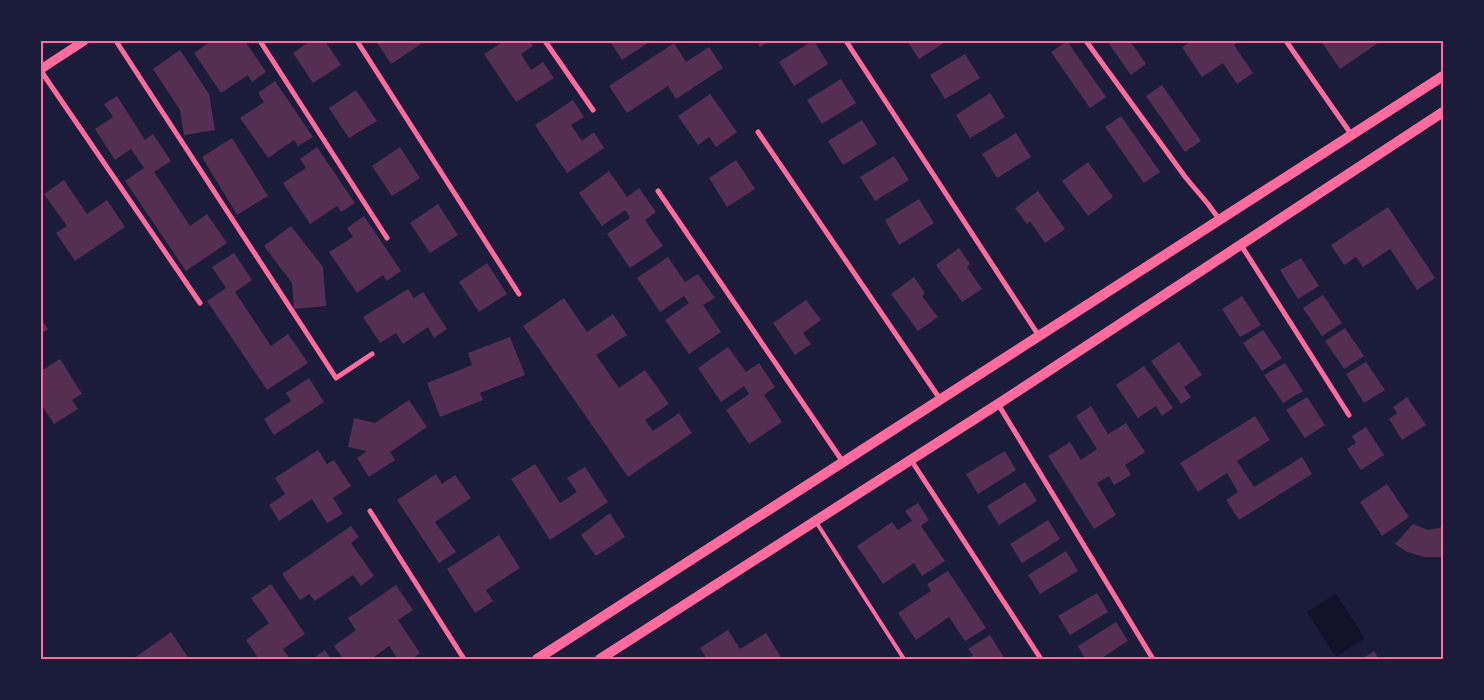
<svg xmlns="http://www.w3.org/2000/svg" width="1484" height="700" font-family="Figtree,sans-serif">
<rect width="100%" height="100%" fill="#1b1b3a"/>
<path fill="#12122b" d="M1336 594 1365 638 1336 657 1307 612Z"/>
<path fill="#542f53" d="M211 41H245L266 72 252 82 248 75 221 93 194 53Z
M310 41H325L341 65 313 83 293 53Z
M376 41H419L421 44 391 64Z
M504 41H530L533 46 521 54 531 70 543 62 554 78 516 102 484 54Z
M610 41H647L648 43 622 60Z
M757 41H770L760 47Z
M812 41H814L828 64 794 86 779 62Z
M907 41H947L919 59Z
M1067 41 1106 97 1090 108 1051 52Z
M1107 41H1130L1146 64 1131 75Z
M1192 41H1239L1234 45 1253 73 1237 84 1223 63 1202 77 1182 47Z
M1321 41H1381L1340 69Z
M674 43 686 62 709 47 723 68 676 99 668 86 627 113 609 86Z
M180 50 209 94 215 130 184 135 180 110 153 69Z
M965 54 980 78 945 99 930 75Z
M841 79 856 103 822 124 807 100Z
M275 81 313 137 298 146 294 140 268 158 240 118 264 102 258 93Z
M1162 85 1201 141 1185 152 1146 96Z
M356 90 377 121 349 138 329 108Z
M990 93 1005 117 970 138 956 115Z
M710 94 737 132 716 147 709 137 698 145 678 116Z
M117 96 145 140 153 134 171 161 154 172 190 226 207 214 227 243 186 271 125 181 144 168 131 149 115 160 95 129 113 117 104 104Z
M573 100 584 117 571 125 582 141 594 132 604 148 567 173 535 125Z
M1121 116 1160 172 1144 183 1105 127Z
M862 120 877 144 843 165 828 141Z
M1016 133 1031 157 997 178 982 154Z
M232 138 268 196 237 215 202 157Z
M317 147 355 203 341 212 337 206 310 224 283 183 306 168 300 159Z
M400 147 420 178 392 196 372 166Z
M894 156 909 180 875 201 860 177Z
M736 160 755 189 727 207 709 178Z
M1088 162 1113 197 1088 216 1062 181Z
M609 171 627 197 639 188 656 212 645 220 663 246 630 268 607 234 630 218 625 210 602 226 579 193Z
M64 180 87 214 107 200 125 227 75 261 56 233 67 226 44 194Z
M1038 191 1065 229 1045 243 1030 221 1027 224 1015 208Z
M919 199 934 223 899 245 885 220Z
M438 204 458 235 430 253 410 223Z
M1388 207 1435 278 1417 290 1390 249 1363 267 1356 257 1344 265 1331 245Z
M364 216 401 271 387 281 383 275 357 293 329 252 353 237 347 228Z
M291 226 323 267 326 306 294 309 292 283 264 246Z
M959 248 970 264 967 267 982 289 962 302 936 265Z
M234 253 252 280 235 292 271 346 288 334 308 363 267 390 207 301 226 288 212 267Z
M668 257 685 282 698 274 715 298 703 305 721 332 689 354 665 320 689 303 684 296 660 312 637 278Z
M1301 258 1319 286 1298 299 1280 270Z
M487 263 507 294 479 312 459 282Z
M914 277 925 293 922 296 938 317 918 331 891 294Z
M408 289 414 298 423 292 447 329 434 338 428 327 403 344 396 333 380 343 363 317Z
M1323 295 1342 323 1322 336 1303 308Z
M1242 296 1261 325 1240 337 1222 309Z
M564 298 587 332 613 314 627 335 596 355 619 388 645 370 669 404 645 420 653 431 679 413 692 433 628 477 523 326Z
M806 300 821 320 803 333 811 344 795 355 773 323Z
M41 319 48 329 41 334Z
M1345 328 1364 356 1344 369 1325 341Z
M1263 330 1282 358 1262 371 1243 343Z
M510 337 525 375 480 393 483 400 440 417 427 383 472 365 468 353Z
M1179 342 1202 375 1184 387 1191 397 1181 404 1151 361Z
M728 347 746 372 759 363 775 387 764 395 782 422 749 444 726 410 749 394 744 386 721 402 698 368Z
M60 359 82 394 72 400 78 409 54 424 41 404V371Z
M1366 362 1385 390 1364 403 1346 374Z
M1285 363 1303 391 1283 403 1264 375Z
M1144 366 1173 408 1162 416 1156 406 1138 418 1116 385Z
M309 378 324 402 274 435 264 419 291 401 286 393Z
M1307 397 1325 425 1305 438 1286 410Z
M1407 397 1426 425 1402 440 1389 419 1397 413 1393 407Z
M409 400 427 427 390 452 395 460 369 477 357 458 367 451 348 447 354 418 375 423Z
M1091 406 1108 434 1126 423 1145 452 1125 465 1131 475 1114 485 1109 476 1097 483 1116 515 1094 529 1048 456 1070 442 1081 460 1097 449 1076 416Z
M1255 416 1270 440 1237 461 1254 487 1302 457 1312 474 1239 520 1226 500 1238 492 1227 473 1198 492 1180 463Z
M1366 427 1384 455 1361 470 1347 449 1356 443 1352 436Z
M318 450 327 464 334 460 351 486 333 498 343 514 327 523 312 499 279 521 269 505 285 494 275 478Z
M1005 451 1016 470 978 494 966 474Z
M535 464 560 503 577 492 567 478 585 467 608 502 550 540 511 479Z
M436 474 442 484 455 475 471 498 435 522 456 552 439 563 397 500Z
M1025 482 1037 501 999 525 987 506Z
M1387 484 1409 517 1382 536 1360 502Z
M918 503 929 520 921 526 945 561 922 576 914 563 883 584 857 546 892 522 898 530 912 521 905 511Z
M610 513 625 537 596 556 581 535Z
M1048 520 1060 539 1022 563 1010 544Z
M1413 524 1428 530 1443 527V557H1424L1407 552 1395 544Z
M351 526 359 537 351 543 374 576 361 586 353 575 315 601 309 594 300 600 282 574Z
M499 535 520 568 486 590 493 601 475 613 447 569Z
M1066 551 1078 571 1040 594 1028 575Z
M948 571 986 628 965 641 949 617 916 640 898 613 931 591 927 584Z
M271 584 305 634 283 649 290 659H259L246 640 269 623 251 598Z
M396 585 413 610 398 620 420 653 412 659H398L389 646 371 659H343L334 646 356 630 348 618Z
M1097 593 1108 612 1070 635 1058 616Z
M1116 622 1128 641 1100 659H1085L1078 646Z
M728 630 740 649 766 633 782 659H707L700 648Z
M171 632 189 659H133Z
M990 635 1005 659H967L973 655 968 649Z
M325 650 331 659H312Z
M1374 651 1379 659H1362Z"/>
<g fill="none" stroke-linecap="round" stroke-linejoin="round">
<path stroke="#ff6b9d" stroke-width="4" d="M816 522 904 659"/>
<path stroke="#ff6b9d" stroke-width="5" d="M116 41 336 378 372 354
M260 41 387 238
M357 41 519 294
M545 41 593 110
M846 41 1039 336
M1086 41 1186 178 1208 204 1219 219
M1286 41 1351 134
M41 71 200 303
M758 132 940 399
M658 191 843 462
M1241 245 1349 415
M998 404 1153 659
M911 460 1041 659
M370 511 464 659"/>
<path stroke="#ff6b9d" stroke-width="9" d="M41 69 84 41"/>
<path stroke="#ff6b9d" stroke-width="10" d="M537 659 1443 76
M600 659 998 404 1443 112"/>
</g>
<rect width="1484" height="700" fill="none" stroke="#1b1b3a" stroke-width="85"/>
<rect x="42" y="42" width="1400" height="616" fill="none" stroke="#ff6b9d" stroke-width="2"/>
</svg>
